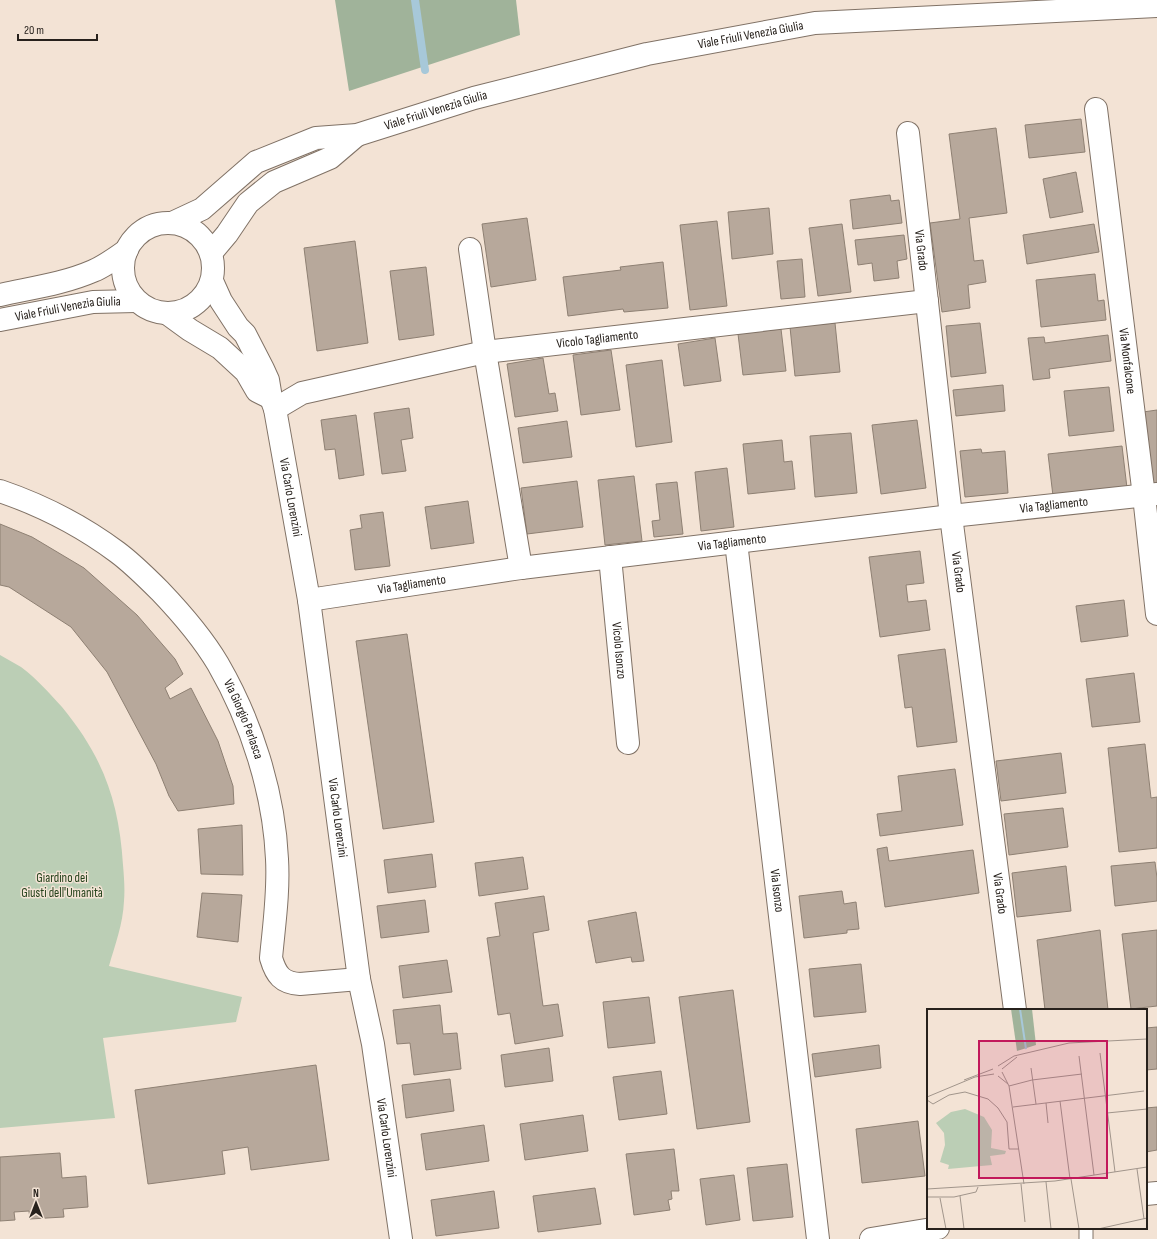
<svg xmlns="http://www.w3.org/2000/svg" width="1157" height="1239" font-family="'Sofia Sans Condensed',sans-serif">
<rect width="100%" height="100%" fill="#f3e3d5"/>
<path fill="#bbceb5" d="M0 655C7 659 14 663 21 667 37 679 49 693 62 707 103 757 119 801 123 865 124 877 125 889 124 901 123 924 115 945 109 966L242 997 236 1022 103 1038 115 1118 0 1128Z"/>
<path fill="#a0b39a" d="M335 0H516L520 35 349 91Z"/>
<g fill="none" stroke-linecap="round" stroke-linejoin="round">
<path stroke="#a7c8d9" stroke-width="8" d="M415 0 425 70"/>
</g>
<path fill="#b7a89b" stroke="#8e8073" d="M1081 119 1085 152 1029 158 1025 125Z
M996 128 1007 213 969 218 974 261 983 260 986 282 968 285 970 308 942 312 930 223 960 219 949 134Z
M1076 172 1083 212 1050 218 1043 179Z
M890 195 891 201 899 200 902 223 853 229 850 200Z
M769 208 773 254 732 259 728 212Z
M527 218 536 280 491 287 482 224Z
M717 221 727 306 690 310 680 225Z
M842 224 851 292 818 296 809 228Z
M1094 224 1099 252 1027 264 1023 235Z
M904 235 907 259 897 261 899 278 874 281 872 263 858 265 855 240Z
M355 241 368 343 317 351 304 248Z
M802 259 805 297 781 299 777 261Z
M663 262 668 308 624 312 623 309 568 316 563 277 621 270 620 267Z
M426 267 434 335 399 340 390 271Z
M1095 274 1098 301 1104 300 1106 320 1041 327 1036 280Z
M835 323 840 372 795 376 790 327Z
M980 323 986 373 951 377 946 326Z
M781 329 786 371 743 375 738 334Z
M1108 335 1111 361 1049 369 1050 378 1033 380 1028 338 1044 337 1045 343Z
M715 338 721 381 684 386 678 344Z
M611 350 620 410 581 415 573 355Z
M543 358 549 394 555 393 558 411 515 417 507 364Z
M662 360 672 442 636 447 626 365Z
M1003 385 1005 411 956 416 953 390Z
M1109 387 1114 431 1069 436 1064 391Z
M409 408 413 438 401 440 406 471 382 474 374 413Z
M1157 410V483L1151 484 1143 412Z
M356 415 364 475 339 479 335 449 325 450 321 420Z
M917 420 926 488 881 494 872 425Z
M567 421 572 457 523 463 518 428Z
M851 433 857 493 815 497 810 436Z
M782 440 784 462 792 461 795 489 748 494 743 444Z
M1122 446 1127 488 1053 496 1048 454Z
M981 449 982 453 1005 451 1008 493 965 497 960 451Z
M727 468 734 527 701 531 695 472Z
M634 476 642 541 605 545 598 480Z
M577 481 583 527 527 534 521 488Z
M677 482 683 534 654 537 652 521 660 520 656 484Z
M468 501 474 543 431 549 425 507Z
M383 512 390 566 355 570 350 530 362 528 360 515Z
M0 524 32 537 84 568 137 615 175 659 183 674 165 688 170 699 191 688 218 741 233 786 234 804 178 811 169 796 156 764 107 672 71 627 9 587 0 585Z
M920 551 924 583 906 585 908 602 926 600 930 630 880 637 869 557Z
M1124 600 1128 636 1081 642 1076 606Z
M407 634 434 822 383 829 356 641Z
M945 649 957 742 917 747 912 707 905 708 898 655Z
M1134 673 1140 722 1092 727 1086 679Z
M1145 744 1151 798 1157 797V848L1119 852 1108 748Z
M1061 753 1066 793 1001 801 996 761Z
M955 769 963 825 880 836 877 814 902 811 898 776Z
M1063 808 1068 847 1009 855 1004 814Z
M242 825 243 875 201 874 198 829Z
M887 847 889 861 973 850 979 893 885 907 877 849Z
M432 854 436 887 388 893 384 860Z
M523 857 528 889 479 896 475 863Z
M1155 862 1157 878V901L1115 906 1111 866Z
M1066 866 1071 911 1017 917 1012 873Z
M842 891 844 904 856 902 859 929 847 930V933L804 938 799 896Z
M202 893 242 895 238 942 197 937Z
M544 896 549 930 533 933 543 1006 558 1004 563 1036 515 1044 510 1013 498 1015 487 938 500 936 495 903Z
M425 900 429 932 381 938 377 906Z
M636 912 644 961 632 962 631 957 596 963 588 921Z
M1100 930 1108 1010H1045L1037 940Z
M1157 930V1006L1131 1009 1122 934Z
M447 960 452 992 403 998 399 966Z
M861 964 866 1012 814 1017 809 969Z
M733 990 750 1122 697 1129 679 997Z
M649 997 655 1043 608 1048 603 1002Z
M440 1005 443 1034 457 1033 461 1069 414 1075 410 1043 397 1044 393 1010Z
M1157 1027V1069L1146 1070V1028Z
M879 1045 881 1068 815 1077 812 1054Z
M549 1048 553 1081 505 1087 501 1055Z
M316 1065 329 1160 251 1170 248 1147 222 1151 225 1174 148 1184 135 1090Z
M661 1071 667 1114 619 1120 613 1077Z
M450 1079 454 1111 406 1118 402 1085Z
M1157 1107V1150L1146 1152V1108Z
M583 1115 588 1151 525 1160 520 1124Z
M918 1121 925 1176 862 1183 856 1129Z
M484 1125 489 1161 426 1170 421 1134Z
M674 1149 679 1191H671L672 1199 668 1200 670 1210 634 1215 626 1154Z
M60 1153 62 1178 86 1176 88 1207 63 1209 64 1217 30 1219 29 1211 14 1212 15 1220 0 1221V1157Z
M787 1164 793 1217 753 1221 747 1168Z
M734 1175 740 1220 706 1225 700 1179Z
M595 1188 601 1224 538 1232 533 1196Z
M494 1191 499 1228 436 1236 431 1200Z"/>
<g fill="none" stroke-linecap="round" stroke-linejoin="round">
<defs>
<path id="service" d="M1086 1239V1228"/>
<g id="minor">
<path id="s1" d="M1096 109 1144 496 1157 614"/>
<path id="s2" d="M908 133 951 516 1015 1010"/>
<path d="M470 249 485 352 521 568"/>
<path id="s3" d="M212 281 221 301 238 327 245 334 263 369 268 380 271 398 275 409 309 600 359 979 373 1044 401 1239"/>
<path d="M168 314 190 330 220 348 246 372 257 391 271 398"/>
<path id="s4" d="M275 409 302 393 485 352 927 301"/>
<path id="s5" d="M0 491C41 505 82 526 117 552 132 563 146 577 160 591 181 613 202 637 218 664 251 721 274 792 277 859 279 892 274 925 271 958 276 975 282 983 300 984L359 979"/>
<path id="s6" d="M736 542 818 1239"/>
<path id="s7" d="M610 557 628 743"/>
<path id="s8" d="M309 600 521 568 951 516 1157 494"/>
<path d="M1146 1194 1157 1193"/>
<path d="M871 1239 938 1228"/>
</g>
<g id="tertiary">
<circle cx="168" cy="268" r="45"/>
<path id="s9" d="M172 223 202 209 256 162 316 138 357 135 474 98 647 54 815 23 1157 6"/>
<path d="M211 253 227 234 248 203 274 182 330 158 357 135"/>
<path d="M0 295C31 288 63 284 93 271 105 266 116 258 127 250"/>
<path id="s10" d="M0 320 93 302 136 301"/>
</g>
</defs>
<use href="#service" stroke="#807266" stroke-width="15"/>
<use href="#minor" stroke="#807266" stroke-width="24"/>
<use href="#tertiary" stroke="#807266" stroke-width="24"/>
<use href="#service" stroke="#fff" stroke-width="13"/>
<use href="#minor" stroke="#fff" stroke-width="22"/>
<use href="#tertiary" stroke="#fff" stroke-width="22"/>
</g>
<g text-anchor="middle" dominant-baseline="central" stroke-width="3" stroke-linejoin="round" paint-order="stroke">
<g font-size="13" fill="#27211c" stroke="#f3e3d5">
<text stroke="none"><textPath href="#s9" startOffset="617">Viale Friuli Venezia Giulia</textPath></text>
<text stroke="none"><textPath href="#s9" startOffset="293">Viale Friuli Venezia Giulia</textPath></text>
<text stroke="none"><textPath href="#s2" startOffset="118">Via Grado</textPath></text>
<text stroke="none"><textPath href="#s10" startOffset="69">Viale Friuli Venezia Giulia</textPath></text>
<text stroke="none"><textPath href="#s4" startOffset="332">Vicolo Tagliamento</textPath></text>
<text stroke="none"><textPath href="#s1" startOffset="254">Via Monfalcone</textPath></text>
<text stroke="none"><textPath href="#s3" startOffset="234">Via Carlo Lorenzini</textPath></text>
<text stroke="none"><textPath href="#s8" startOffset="751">Via Tagliamento</textPath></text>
<text stroke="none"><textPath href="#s8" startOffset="427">Via Tagliamento</textPath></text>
<text stroke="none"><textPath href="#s2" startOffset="442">Via Grado</textPath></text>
<text stroke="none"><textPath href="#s8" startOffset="104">Via Tagliamento</textPath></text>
<text stroke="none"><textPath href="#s7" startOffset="94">Vicolo Isonzo</textPath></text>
<text stroke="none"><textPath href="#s5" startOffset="345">Via Giorgio Perlasca</textPath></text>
<text stroke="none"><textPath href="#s3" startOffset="558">Via Carlo Lorenzini</textPath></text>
<text stroke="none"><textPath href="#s6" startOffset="351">Via Isonzo</textPath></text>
<text stroke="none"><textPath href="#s2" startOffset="766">Via Grado</textPath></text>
<text stroke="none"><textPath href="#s3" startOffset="882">Via Carlo Lorenzini</textPath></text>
</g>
<g font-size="13" fill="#234019" stroke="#f3e3d5">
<text x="62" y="878">Giardino dei<tspan x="62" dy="15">Giusti dell'Umanità</tspan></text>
</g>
</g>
<g transform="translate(927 1009)">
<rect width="220" height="220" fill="#f3e3d5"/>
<path d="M38 100 57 108 65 121 64 139 79 142 78 145 63 147 65 156 21 160 22 156 13 153 18 136 17 124 9 114 24 103Z" fill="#bbceb5"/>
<path d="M84 0H105L109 36 90 42Z" fill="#a0b39a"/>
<path fill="none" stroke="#a7c8d9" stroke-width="2" d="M93 0 99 40"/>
<path fill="none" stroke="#a1958b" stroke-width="1" d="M173 44 188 163M152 47 167 166M71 57 87 47 142 34 220 30M104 59 109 95M75 60 90 48M75 63 82 77 97 175M71 67 81 75M37 71 66 60M82 77 105 71 155 65M0 88 48 68 67 65M0 91 6 95 22 86 38 83 61 90 71 99 80 113 82 140H92M133 92 143 170M119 94 121 114M86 98 217 82M180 104 220 100M210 160 217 210M144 170 152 220M119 173 124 220M94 175 98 213M0 180 128 172 220 158M33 187 37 220M0 188H27L49 183 51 178M13 189 19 220M171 220 220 209"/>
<path fill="#c2185b" fill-opacity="0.15" stroke="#c2185b" stroke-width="2" d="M52 32H180V169H52Z"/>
<rect width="220" height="220" fill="none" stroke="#27211c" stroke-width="2"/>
</g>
<g transform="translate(36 1203)" stroke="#f3e3d5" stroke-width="3" paint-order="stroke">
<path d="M0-3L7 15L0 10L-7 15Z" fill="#27211c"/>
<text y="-6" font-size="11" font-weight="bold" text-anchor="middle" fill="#27211c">N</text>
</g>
<path d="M18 34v6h79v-6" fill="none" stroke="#27211c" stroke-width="2"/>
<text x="24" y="34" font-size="12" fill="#27211c" stroke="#f3e3d5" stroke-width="3" paint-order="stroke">20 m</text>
</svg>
